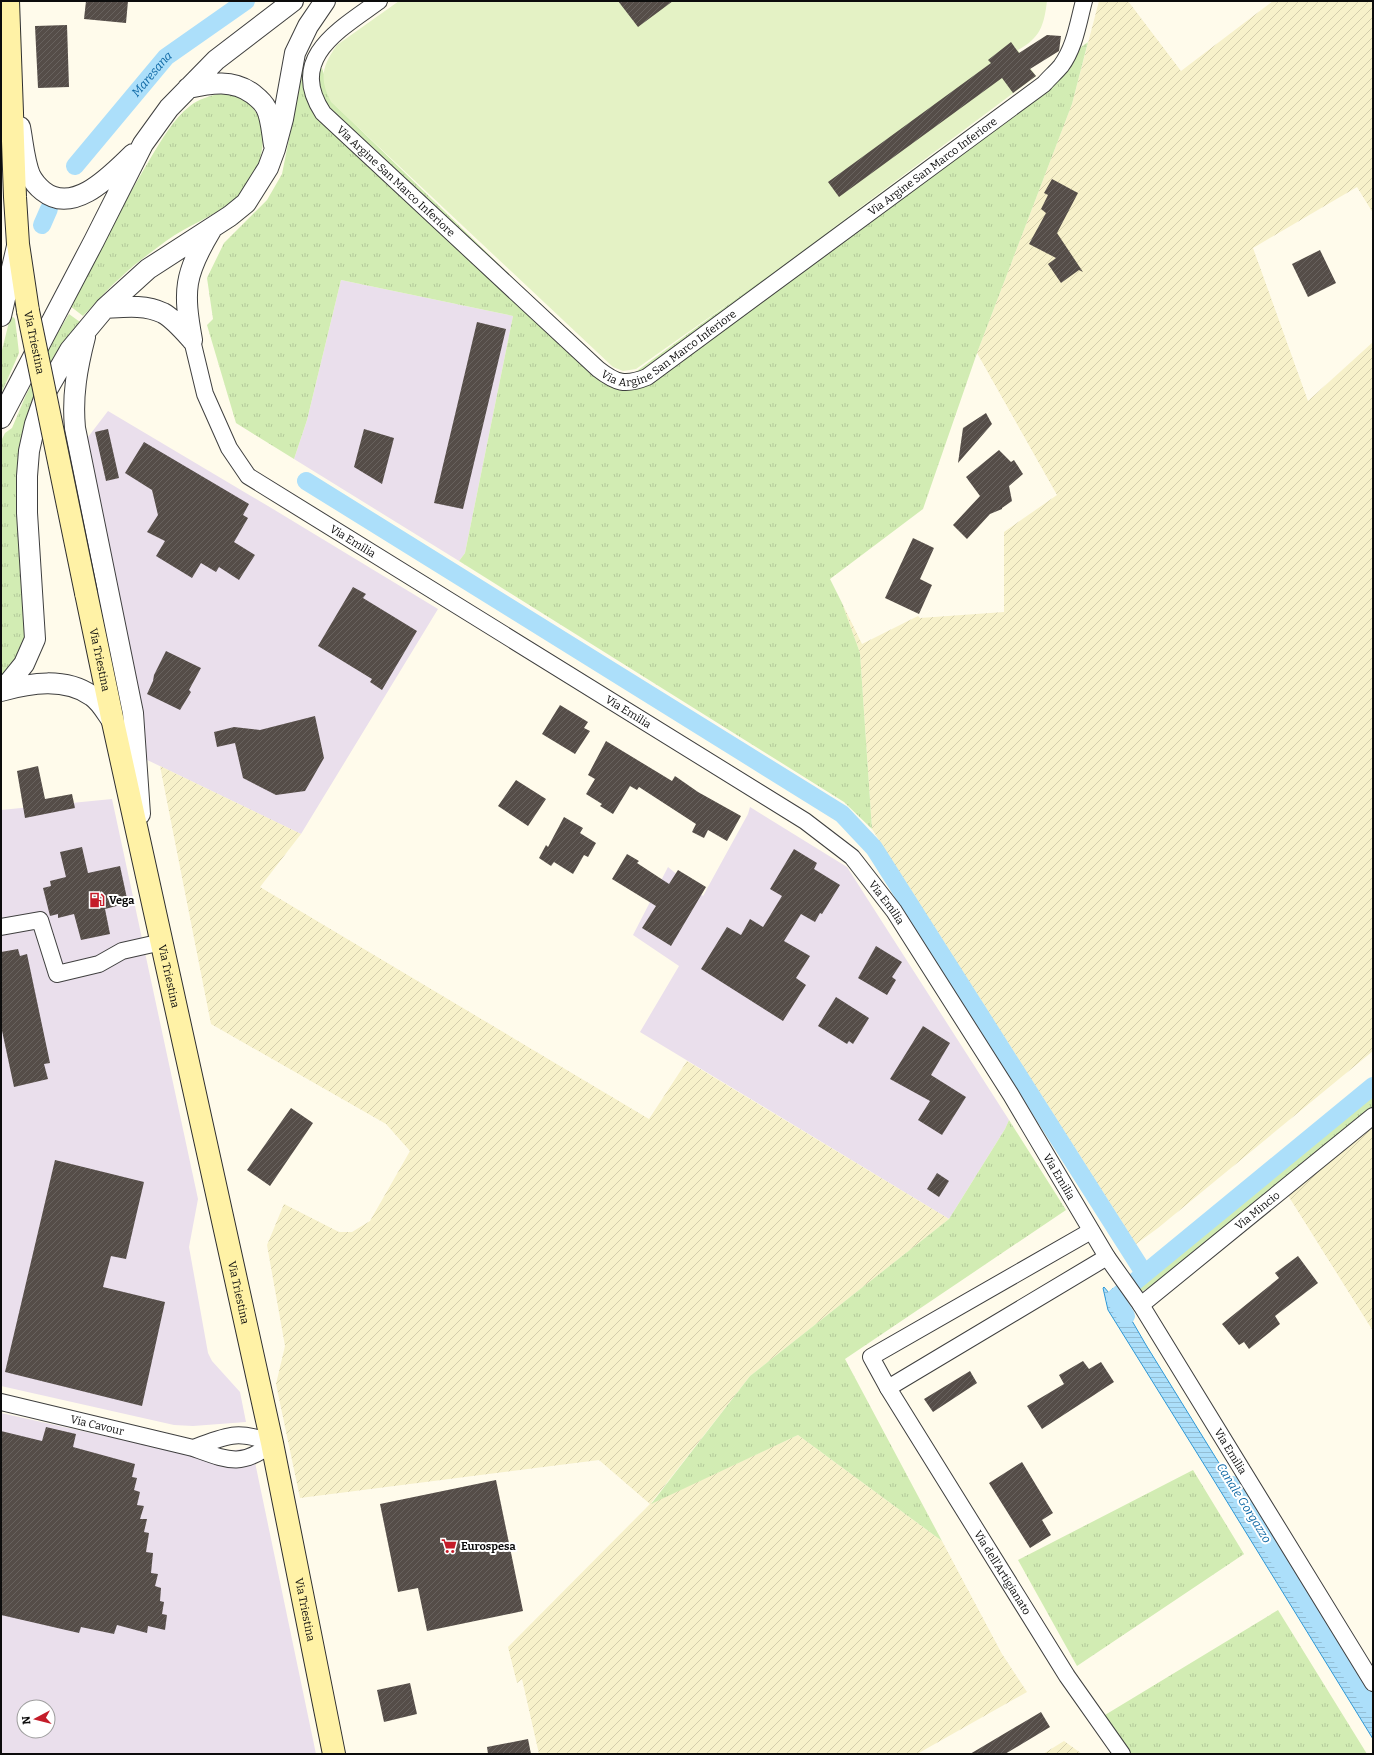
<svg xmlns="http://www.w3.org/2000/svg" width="1374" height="1755" font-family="Bitter,serif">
<defs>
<pattern id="farmland-furrows" width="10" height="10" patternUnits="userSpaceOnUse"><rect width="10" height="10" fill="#f7f1ca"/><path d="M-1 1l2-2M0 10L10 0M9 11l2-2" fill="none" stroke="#d3cdac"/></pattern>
<pattern id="grass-tufts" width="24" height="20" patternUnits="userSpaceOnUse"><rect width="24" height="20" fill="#d2ecb3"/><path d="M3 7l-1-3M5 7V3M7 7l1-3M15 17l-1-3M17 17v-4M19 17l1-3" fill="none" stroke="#b3c999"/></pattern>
<pattern id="water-rules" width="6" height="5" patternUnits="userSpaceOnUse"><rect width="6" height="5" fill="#acdffa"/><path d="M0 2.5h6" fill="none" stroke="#93bed5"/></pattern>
<pattern id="building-hatch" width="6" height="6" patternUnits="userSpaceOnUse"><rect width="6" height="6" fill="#554d48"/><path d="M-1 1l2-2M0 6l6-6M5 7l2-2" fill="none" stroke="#68625e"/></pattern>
</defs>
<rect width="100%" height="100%" fill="#fffbeb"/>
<path fill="#eadfec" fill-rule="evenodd" d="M341 280 513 316 465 553 459 561 294 459 307 420Z
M108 411 268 506 438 609 301 834 141 757 75 454Z
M112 799 198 1199 189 1247 208 1353 212 1361 240 1392 246 1422 193 1426 174 1425 1 1386V810Z
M750 807 847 867 1009 1120 1005 1129 949 1219 640 1032 679 966 633 935 668 867 703 896 748 814Z
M1 1413 168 1450 217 1452 252 1448 316 1754H1ZM24 1707H48V1731H24Z"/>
<path fill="url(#farmland-furrows)" d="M1099 1H1128L1181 71 1273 1H1373V213L1357 187 1253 248 1308 401 1373 342V1051L1158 1228 1136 1244 872 829 860 653 842 603 862 644 918 616 920 618 1004 612V532L1057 495 977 353 1072 104Z
M160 766 301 834 260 887 649 1119 687 1061 949 1219 750 1376 651 1503 798 1435 942 1541 1002 1654 1027 1692 917 1754H539L522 1679 517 1683 508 1647 650 1504 599 1460 300 1498 276 1384 285 1346 267 1245 284 1204 339 1232H352L370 1221 410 1151 386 1124 211 1024Z
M1373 1118V1331L1284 1189Z
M1064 1741 1082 1754H1043Z"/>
<path fill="url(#grass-tufts)" d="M1088 42 1072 104 977 353 923 509 830 579 842 603 860 653 872 829 844 802 459 561 465 553 513 316 341 280 307 420 294 459 236 423 207 325 213 319 207 278 224 243 267 200 282 174 291 129 294 99 304 64 312 63 322 68 333 103 614 376 634 373Z
M221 93C225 94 231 94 236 96 279 114 264 174 236 198 216 216 188 225 166 241 150 253 133 265 119 279 106 290 95 304 83 316L70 306C96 257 121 207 150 159 161 141 173 119 190 106 198 99 211 96 221 93Z
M69 314 80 322 72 331 54 356 34 398 29 640 1 680V441L5 433 12 428 26 395 51 344Z
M13 317 15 319 19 353 1 394V354L10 318Z
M1373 1093V1107L1155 1284 1134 1296 1130 1291Z
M1009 1120 1066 1210 845 1359 942 1541 798 1435 651 1504 750 1376 949 1219 1005 1129Z
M1193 1470 1244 1554 1077 1666 1018 1560Z
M1278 1610 1367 1754H1124L1100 1718Z"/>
<path fill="#e4f2c5" d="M399 1H1047C1044 26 1040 38 1018 50L1036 76 778 269 636 369 623 371 613 367 331 102C319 79 322 66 337 45Z"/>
<path fill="url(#water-rules)" stroke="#2f98d6" d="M1104 1287 1109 1293 1113 1288 1146 1345 1373 1712V1739L1210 1474 1108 1310 1103 1288Z"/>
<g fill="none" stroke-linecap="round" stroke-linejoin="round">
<g stroke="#acdffa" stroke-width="18">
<path id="s1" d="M75 166 166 57 246 1"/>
<path d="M42 225 49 209"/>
<path d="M306 481 842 814 874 848 1144 1273"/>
<path d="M1126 1316 1115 1298 1373 1086"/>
<path d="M1233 1485 1373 1707"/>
</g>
</g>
<path fill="url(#building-hatch)" d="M86 1H128L126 23 84 19Z
M618 1H673L638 27Z
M67 25 69 87 38 88 35 26Z
M1047 35 1061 36 1059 51 1030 69 1036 76 1013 93 1002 78 839 197 828 182 991 63 988 60 1011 42 1019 53Z
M1052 179 1078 193 1057 233 1083 272 1079 270 1061 283 1048 264 1056 258 1029 244 1046 213 1041 209 1048 195 1044 193Z
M1320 250 1336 283 1308 297 1292 264Z
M477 322 506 329 463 509 434 503Z
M986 413 992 424 958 463 963 428Z
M108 429 119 478 106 481 95 432Z
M364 429 394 438 382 484 354 467Z
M144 442 249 504 243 515 248 518 234 542 255 555 239 580 219 567 216 572 201 563 192 578 156 556 165 541 147 532 158 515 152 490 125 473Z
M999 450 1011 462 1014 460 1023 474 1009 486 1012 501 1002 508V509L990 514 967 539 953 525 980 496 966 477Z
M913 538 934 548 920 579 932 585 919 614 885 598Z
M353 587 366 594 363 598 417 631 382 690 370 682 372 679 318 646Z
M166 651 201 668 189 690 191 692 180 710 147 694 153 681 154 675Z
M560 705 588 722 584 728 590 731 575 754 542 734Z
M315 716 324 758 305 791 276 795 243 778 235 743 217 747 214 732 234 727 260 730Z
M606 741 672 781 675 776 698 792 741 816 727 841 708 830 704 838 692 832 696 824 639 787 637 790 630 786 613 814 600 806 602 804 586 794 595 779 588 775Z
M38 766 45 799 72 794 75 808 25 818 17 771Z
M516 780 546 799 528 826 498 806Z
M564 817 583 828 580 833 596 843 588 857 584 855 573 874 554 862 551 866 539 858 546 845 548 847Z
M82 847 88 873 120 866 128 903 105 909 110 934 81 940 74 914 58 918V914L50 916 43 888 51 886 50 881 66 877 60 852Z
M794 849 817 863 814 869 840 885 822 914 820 913 815 922 801 914 784 941 810 956 796 978 806 985 783 1021 701 969 727 927 741 935 750 919 763 927 782 896 770 889Z
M627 854 639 861 637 863 669 884 678 870 706 887 671 946 642 928 656 906 612 879Z
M876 946 902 962 892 977 896 980 887 995 858 978Z
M18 949 20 956 27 954 50 1063 44 1064 48 1079 14 1087 1 1026V952Z
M836 997 869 1018 853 1044 849 1041 847 1044 818 1026Z
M923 1026 950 1043 931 1075 966 1097 942 1135 918 1120 930 1101 890 1079Z
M291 1108 313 1123 270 1186 247 1170Z
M55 1160 144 1182 126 1259 111 1256 103 1287 165 1302 142 1406 5 1372Z
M937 1173 949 1181 939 1197 927 1189Z
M1298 1256 1318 1283 1275 1316 1280 1324 1249 1349 1244 1342 1239 1345 1222 1324 1279 1278 1275 1273Z
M1083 1361 1089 1369 1101 1362 1114 1382 1042 1429 1027 1406 1064 1384 1059 1375Z
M970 1371 977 1383 933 1412 924 1399Z
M46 1427 76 1434 73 1447 135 1464 132 1477 137 1478 134 1490 140 1492 137 1505 144 1506 140 1519H147L144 1532 149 1533 146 1552 153 1553 151 1573 158 1574 155 1586 161 1588 160 1601 164 1602 162 1614 167 1615 165 1630 148 1626 147 1633 117 1625 114 1634 81 1627 79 1633 1 1615V1431L42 1441Z
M1022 1462 1053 1513 1042 1520 1051 1535 1030 1548 989 1483Z
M496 1480 523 1611 427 1631 418 1588 398 1592 380 1504Z
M410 1683 417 1714 384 1722 377 1690Z
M1041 1712 1050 1727 1005 1754H970Z
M528 1739 531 1754H488L487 1747Z"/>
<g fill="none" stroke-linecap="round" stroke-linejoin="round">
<defs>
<g id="minor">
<path id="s2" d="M379 1C339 30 287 58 323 113L598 369C616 383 625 386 647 377L1044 84C1049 78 1056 72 1061 66 1075 47 1078 23 1084 1"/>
<path id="s3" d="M192 340 205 394 229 448 248 476 805 821 852 857 894 911 1011 1095 1107 1257 1141 1305 1373 1683"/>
<path d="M1 927 40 920 57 974 99 964 122 951 162 942"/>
<path id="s4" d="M1091 1231 871 1357 888 1388 1067 1676 1122 1754"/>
<path id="s5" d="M1141 1305 1373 1116"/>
<path d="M888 1388 1107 1257"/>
<path id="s6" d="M1 1402 193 1448C227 1460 242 1468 272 1443 237 1429 226 1436 193 1448"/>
</g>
<path id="tertiary" d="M188 88C211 83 233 79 253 94 258 98 264 103 266 108 271 117 272 134 274 145
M20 127C23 142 24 160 30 175 33 181 38 187 43 191 74 216 112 174 133 154
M105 308C123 307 145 304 163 313 174 319 184 331 192 340
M1 316 17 246
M85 337C77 368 72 396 75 428L133 713 140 814
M192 340C183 290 184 275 211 230
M1 418 94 241 143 144 169 108 216 60 293 1
M1 690 7 685 24 664 35 639 27 513V476L29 451 35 424 47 390 70 350 105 308 148 269 230 216 246 203 268 168 275 149 283 119 295 53 308 26 325 1
M1 691C30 683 65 677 92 696 101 702 107 714 113 722"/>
<g id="secondary">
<path d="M8 1 15 197 18 244 28 311"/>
<path id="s7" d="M86 593 113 722 272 1443 334 1754"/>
</g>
</defs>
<use href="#minor" stroke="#3f3f3f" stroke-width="18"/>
<use href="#tertiary" stroke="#3f3f3f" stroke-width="22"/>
<use href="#secondary" stroke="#2e2e2e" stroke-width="24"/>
<use href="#minor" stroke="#fff" stroke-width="16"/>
<use href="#tertiary" stroke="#fff" stroke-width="20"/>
<use href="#secondary" stroke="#fff2a6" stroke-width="22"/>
<defs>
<g id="secondary-bridge">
<path id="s8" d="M28 311 86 593"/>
</g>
</defs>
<use href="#secondary-bridge" stroke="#2e2e2e" stroke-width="24" stroke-linecap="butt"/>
<use href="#secondary-bridge" stroke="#fff2a6" stroke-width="22"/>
</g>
<defs>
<symbol id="fuel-bare" viewBox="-9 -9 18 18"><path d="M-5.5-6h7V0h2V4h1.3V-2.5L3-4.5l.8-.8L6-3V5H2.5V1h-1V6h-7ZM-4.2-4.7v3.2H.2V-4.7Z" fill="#c41c29" stroke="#fff" stroke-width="2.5" paint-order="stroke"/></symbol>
<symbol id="supermarket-bare" viewBox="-9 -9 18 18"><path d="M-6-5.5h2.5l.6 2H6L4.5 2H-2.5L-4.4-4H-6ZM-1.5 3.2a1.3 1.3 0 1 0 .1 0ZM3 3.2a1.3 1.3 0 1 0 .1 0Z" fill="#c41c29" stroke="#fff" stroke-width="2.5" paint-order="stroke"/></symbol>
</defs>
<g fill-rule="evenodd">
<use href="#fuel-bare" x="86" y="889" width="22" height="22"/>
<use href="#supermarket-bare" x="438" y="1535" width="22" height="22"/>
</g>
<g text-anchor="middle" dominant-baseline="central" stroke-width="4" stroke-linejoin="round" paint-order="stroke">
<g font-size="11" fill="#0c0c0c" stroke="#fff">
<text stroke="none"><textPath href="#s2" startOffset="928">Via Argine San Marco Inferiore</textPath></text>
<text stroke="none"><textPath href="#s2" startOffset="244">Via Argine San Marco Inferiore</textPath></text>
<text stroke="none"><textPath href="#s2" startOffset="604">Via Argine San Marco Inferiore</textPath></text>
<text stroke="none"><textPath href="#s8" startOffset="32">Via Triestina</textPath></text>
<text stroke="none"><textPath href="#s3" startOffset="272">Via Emilia</textPath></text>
<text stroke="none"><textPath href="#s7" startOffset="68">Via Triestina</textPath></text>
<text stroke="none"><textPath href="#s3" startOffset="596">Via Emilia</textPath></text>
<text stroke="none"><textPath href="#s3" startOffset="920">Via Emilia</textPath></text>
<text stroke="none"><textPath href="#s7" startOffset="392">Via Triestina</textPath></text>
<text stroke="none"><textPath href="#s3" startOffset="1244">Via Emilia</textPath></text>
<text stroke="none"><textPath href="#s5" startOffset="150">Via Mincio</textPath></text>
<text stroke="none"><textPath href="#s7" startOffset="716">Via Triestina</textPath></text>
<text stroke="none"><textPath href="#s6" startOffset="99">Via Cavour</textPath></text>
<text stroke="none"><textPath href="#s3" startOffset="1568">Via Emilia</textPath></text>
<text stroke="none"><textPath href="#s4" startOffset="506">Via dell'Artigianato</textPath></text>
<text stroke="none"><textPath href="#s7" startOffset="1040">Via Triestina</textPath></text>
</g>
<g font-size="11" font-weight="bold" fill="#0c0c0c" stroke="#fff" text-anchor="start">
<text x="109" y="900">Vega</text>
<text x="461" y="1546">Eurospesa</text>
</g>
<g font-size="12" font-style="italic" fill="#0e68a5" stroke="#fff">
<text stroke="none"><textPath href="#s1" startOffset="120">Maresana</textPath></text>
<text transform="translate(1244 1503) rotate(58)">Canale Gorgazzo</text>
</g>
</g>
<rect width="1374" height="1755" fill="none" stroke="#0c0c0c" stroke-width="4"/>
<g transform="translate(36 1719) rotate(263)"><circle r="19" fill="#ffffff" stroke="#9e9e9e"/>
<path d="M0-3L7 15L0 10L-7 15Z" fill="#c41c29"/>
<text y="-6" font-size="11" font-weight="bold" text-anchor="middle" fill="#0c0c0c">N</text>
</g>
</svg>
